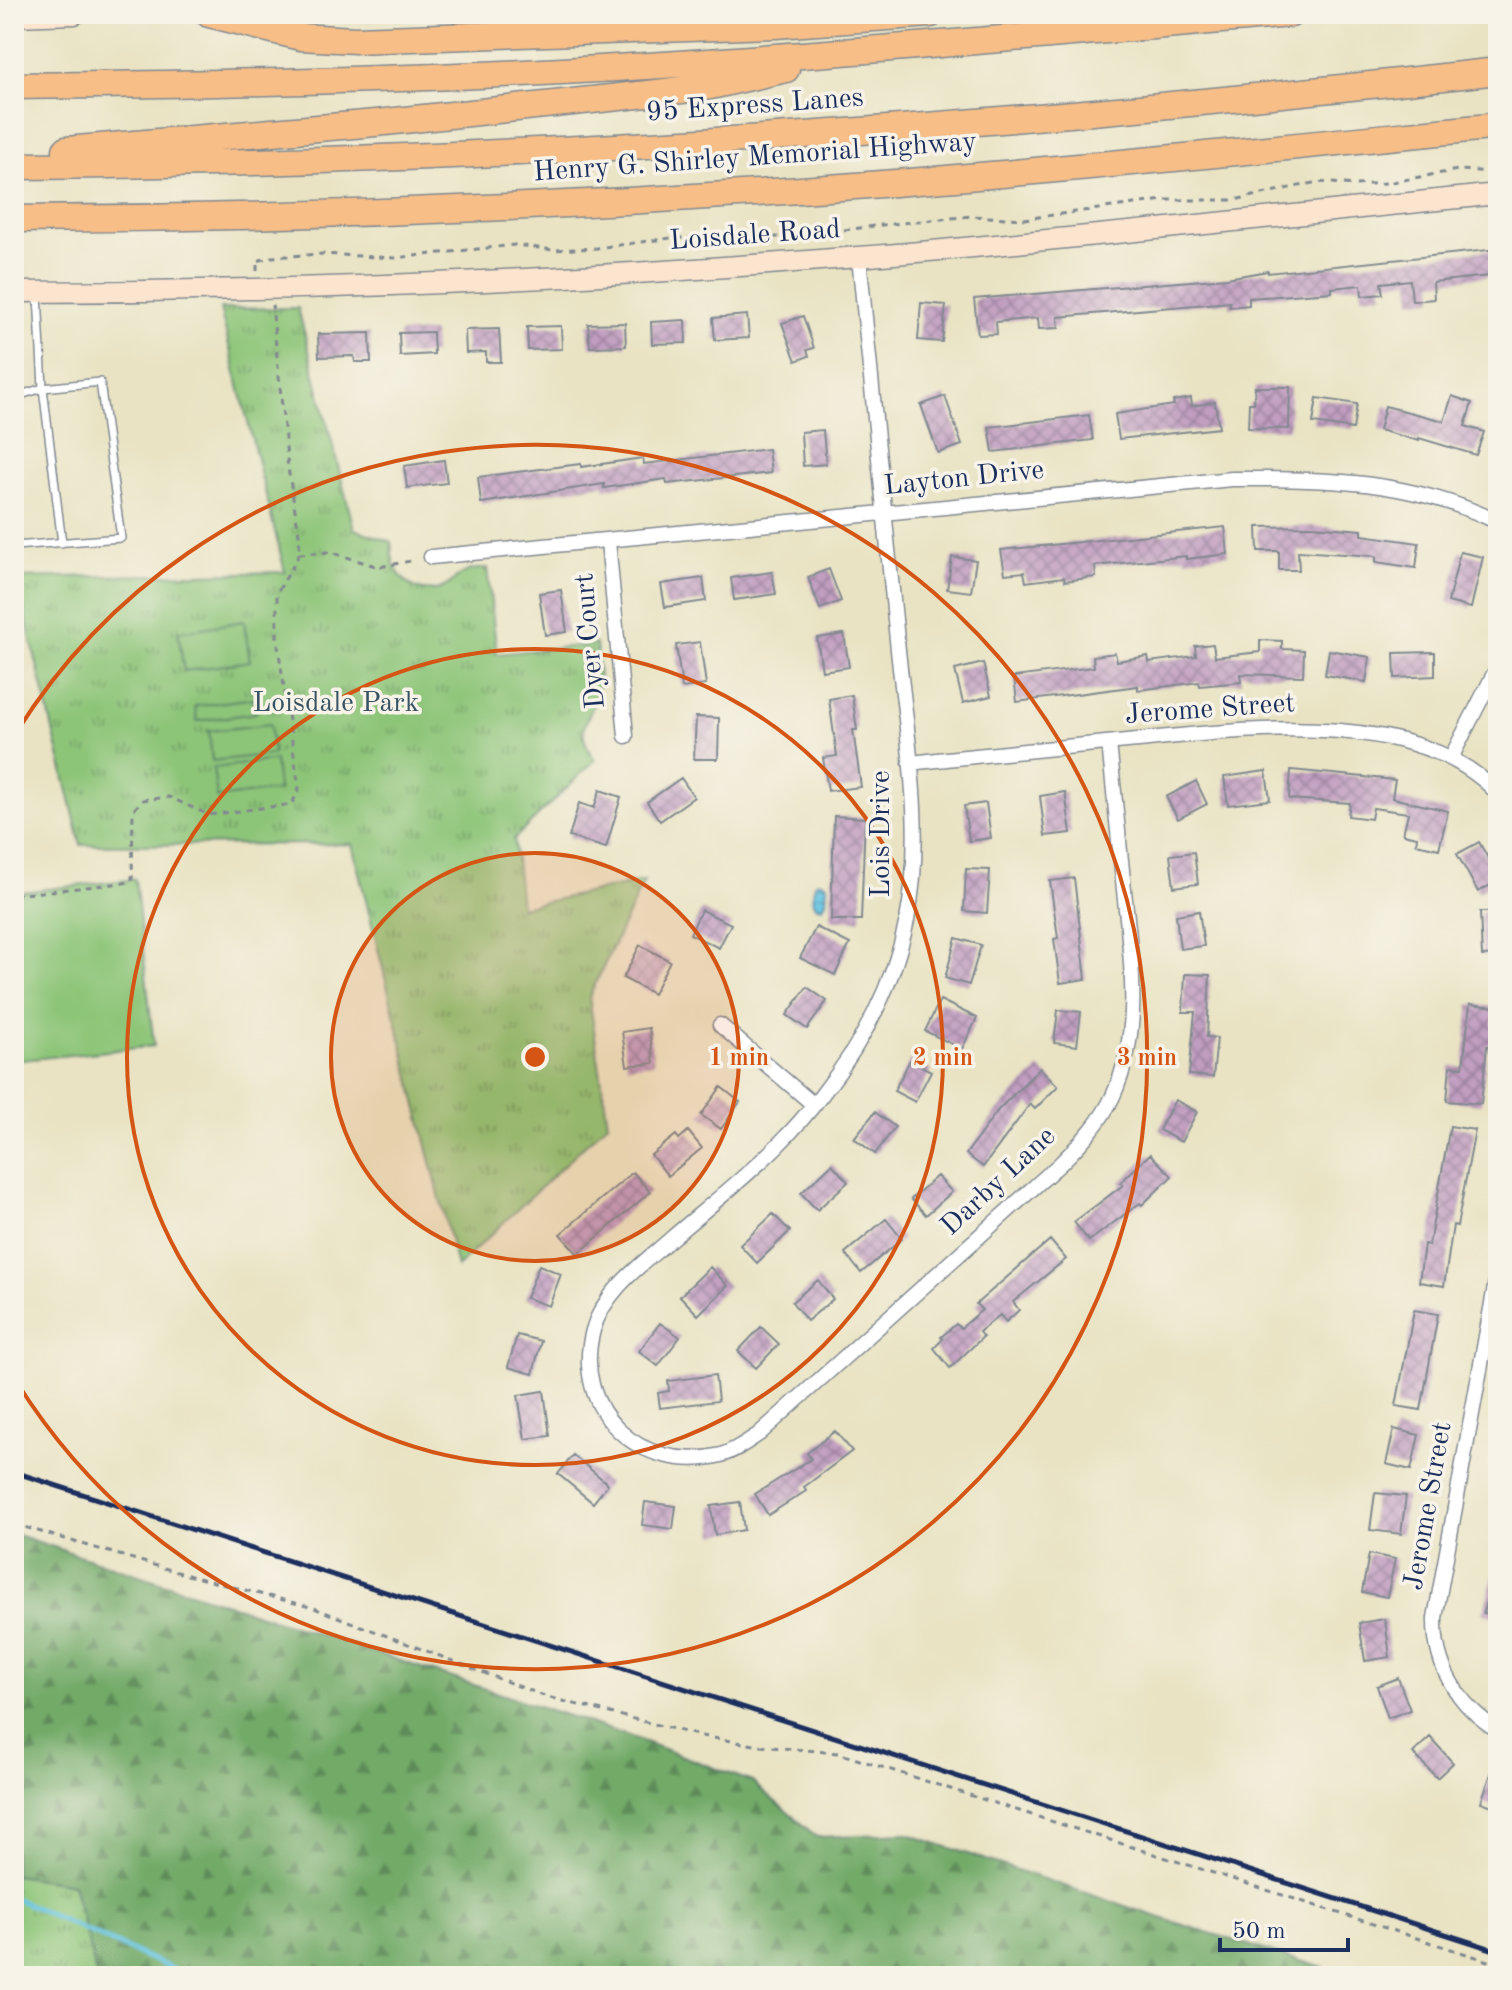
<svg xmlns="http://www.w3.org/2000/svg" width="1512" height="1990" font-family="'Old Standard TT',serif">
<defs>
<pattern id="grass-tufts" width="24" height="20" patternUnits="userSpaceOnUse" patternTransform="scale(2)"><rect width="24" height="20" fill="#8dc578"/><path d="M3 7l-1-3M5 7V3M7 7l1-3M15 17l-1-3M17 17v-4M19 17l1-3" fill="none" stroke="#72a066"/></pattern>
<pattern id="forest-firs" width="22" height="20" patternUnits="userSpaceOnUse" patternTransform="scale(2)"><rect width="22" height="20" fill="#72aa68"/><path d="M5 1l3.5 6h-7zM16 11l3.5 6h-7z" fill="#5d8b59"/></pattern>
<pattern id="water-rules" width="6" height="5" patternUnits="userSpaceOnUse" patternTransform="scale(2)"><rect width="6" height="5" fill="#64c4e2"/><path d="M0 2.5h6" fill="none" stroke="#52a0ba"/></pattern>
<pattern id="building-cross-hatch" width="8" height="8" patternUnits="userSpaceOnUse" patternTransform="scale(2)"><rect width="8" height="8" fill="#c19ec1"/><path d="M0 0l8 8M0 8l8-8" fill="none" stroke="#9c81a0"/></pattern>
</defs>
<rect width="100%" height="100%" fill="#f7f3e8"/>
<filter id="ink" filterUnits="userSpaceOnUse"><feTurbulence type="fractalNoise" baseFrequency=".0125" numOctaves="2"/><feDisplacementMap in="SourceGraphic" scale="16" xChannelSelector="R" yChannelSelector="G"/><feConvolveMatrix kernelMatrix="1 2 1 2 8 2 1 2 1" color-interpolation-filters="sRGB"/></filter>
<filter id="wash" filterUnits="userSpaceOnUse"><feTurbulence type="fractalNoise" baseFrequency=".006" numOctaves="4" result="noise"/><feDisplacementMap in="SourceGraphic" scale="32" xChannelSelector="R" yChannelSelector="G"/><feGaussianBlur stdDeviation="1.8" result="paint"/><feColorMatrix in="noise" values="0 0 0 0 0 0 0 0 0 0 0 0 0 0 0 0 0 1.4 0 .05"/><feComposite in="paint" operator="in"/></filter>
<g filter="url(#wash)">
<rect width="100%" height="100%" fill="#e9e3c3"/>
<path fill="url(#grass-tufts)" stroke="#547a6b" stroke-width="2" d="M298 308 354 529 392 542C389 568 406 594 436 590 449 588 456 576 468 571 474 569 481 569 487 568L497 654 596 644C597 658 600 675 598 689 593 722 570 723 595 760L514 839 521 907 644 881 589 997 608 1123 457 1267 352 844 81 845 16 578 285 572 220 309Z
M14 1875 73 1884 97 1976H14Z"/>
<path fill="url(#forest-firs)" stroke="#466c63" stroke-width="2" d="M14 1534 626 1735 752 1782 817 1837 905 1833 1164 1919 1349 1976H97L73 1884 14 1875Z"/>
<path fill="#8dc578" stroke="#547a6b" stroke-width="2" d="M244 621 250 661 184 671 178 632Z
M254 698 256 713 197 721 195 706Z
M270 724 273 754 212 761 209 731Z
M275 760 278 790 217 798 213 768Z
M135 879 154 1046 14 1061V893Z"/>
<path fill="url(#water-rules)" stroke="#407aa0" stroke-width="2" d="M818 881 827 884 826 901 823 907 816 906C812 900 812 885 818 881Z"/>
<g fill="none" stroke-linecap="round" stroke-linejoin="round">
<path stroke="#64c4e2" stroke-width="5" d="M14 1898 188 1976"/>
</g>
<g id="blocks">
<path fill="url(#building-cross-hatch)" d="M1498 249V275L1433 282 1434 299 1412 301 1410 280 1381 283 1383 294 1362 296 1361 285 1332 288V292L1249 298V305L1230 307V302L1058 317 1059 328 1039 329 1038 318 996 322 997 334 978 335 974 299 1227 278 1268 271V273Z
M921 303 946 305 942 342 918 340Z
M747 315 749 338 715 340 713 318Z
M803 316 814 348 807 350 809 356 796 361 782 323Z
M685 320 686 343 652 344 651 322Z
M625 323 626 346 590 347 588 324Z
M561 326 562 349 528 350 527 327Z
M499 329 501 362H486V352L466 353 465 330Z
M433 332 434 354 400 356 399 333Z
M370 333 371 362H355L354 356 319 357 318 334Z
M1255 387H1290L1289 429 1248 428 1249 403H1254Z
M945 396 962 445 938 453 921 405Z
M1452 396 1472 403 1465 426 1484 432 1476 455 1419 438V441L1379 430 1385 406 1444 421Z
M1191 398 1192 406 1215 402 1219 428 1119 439 1115 414 1174 405 1173 401Z
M1317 398 1357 404 1353 429 1313 423Z
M1089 415 1093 440 993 452 989 427Z
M823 430 826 464 803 466 801 432Z
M768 449 771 473 667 484 666 479 604 488V484L481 503 478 477 581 464V467L643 458 644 464Z
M444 460 447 483 407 488 404 466Z
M1311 526 1362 530V535L1419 543 1416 568 1376 562V556L1298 551 1299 570H1279V551H1258L1257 527Z
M1225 527 1228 554 1186 559V556L1095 566 1096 577 1065 581 1064 577 1026 582 1024 572 1005 574 1001 550Z
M1460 552 1483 557 1471 608 1448 602Z
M952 557 976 560 971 592 947 589Z
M829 569 841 601 820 609 808 577Z
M772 572 776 594 734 600 731 578Z
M703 578 706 601 665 607 661 584Z
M561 590 567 632 545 635 539 593Z
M844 634 849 667 822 671 817 638Z
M1260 640 1282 641V649L1304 650 1303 676 1240 674 1241 682 1200 686 1199 682 1138 690V686L1017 702 1014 677 1094 667 1093 656 1115 653 1117 661 1148 656 1149 662 1196 656 1195 646 1213 644 1215 657 1260 652Z
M700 642 706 685 682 688 676 645Z
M1329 650 1370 657 1366 682 1325 675Z
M1435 652V676L1395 678 1394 653Z
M983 663 991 696 963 703 955 670Z
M852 695 857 730H853L861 787 828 791 823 758 837 756 829 699Z
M696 717 719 718 718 759H694Z
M1291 770 1395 780 1392 798 1448 811 1439 849 1416 844 1417 837 1403 834 1408 813 1373 808 1371 819 1348 816 1350 803 1289 799Z
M1266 771 1270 800 1228 805 1224 777Z
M681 778 694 797 660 821 647 802Z
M1196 781 1207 804 1178 819 1166 797Z
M600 790 621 797 606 848 569 837 579 803 594 808Z
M1065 792 1071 833 1045 836 1040 796Z
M986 803 991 838 969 841 964 806Z
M834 816 865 818 861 920H831Z
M1479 842 1498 876V881L1478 892 1457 854Z
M1194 852 1198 884 1174 887 1170 855Z
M966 869 990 870 987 913 964 911Z
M1074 878 1086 979 1060 983 1054 939 1058 938 1050 881Z
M701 910 731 924 719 948 690 934Z
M1199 911 1204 946 1180 949 1176 915Z
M1480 912H1498V955L1482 956Z
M816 927 850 944 835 975 800 958Z
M956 938 981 945 969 985 945 978Z
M640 945 670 961 653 994 623 978Z
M1185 974 1210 975 1207 1037 1217 1038 1213 1077 1189 1075 1195 1012H1183Z
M807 987 827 1001 807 1029 787 1015Z
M940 1000 977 1018 962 1049 925 1031Z
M1470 1004 1495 1007 1491 1046H1487L1481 1104 1447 1101 1450 1066 1463 1067Z
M1058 1010 1081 1012 1077 1046 1054 1043Z
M649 1028 654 1063 627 1066 622 1032Z
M910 1060 931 1071 915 1102 894 1091Z
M1040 1068 1058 1086 1035 1109 1030 1104 983 1167 966 1154 998 1110Z
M721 1087 740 1102 721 1129 701 1115Z
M1175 1100 1197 1112 1181 1142 1159 1130Z
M875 1112 895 1127 875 1154 854 1138Z
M1450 1126 1475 1130 1457 1226 1453 1225 1444 1286 1419 1282 1424 1244 1429 1245Z
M688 1131 702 1148 668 1176 651 1155 676 1135 679 1139Z
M1150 1154 1172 1176 1142 1205 1140 1203 1089 1241 1074 1222 1123 1185 1120 1183Z
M832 1164 848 1182 817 1210 801 1193Z
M633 1172 650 1192 578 1254 560 1234Z
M937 1176 952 1192 926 1215 911 1199Z
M773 1214 790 1231 757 1263 740 1245Z
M886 1219 902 1239 861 1273 845 1253Z
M1050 1240 1066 1259 1013 1302 1019 1310 1006 1322 1000 1315 979 1332 983 1337 950 1368 934 1348 943 1339 941 1337 956 1324 961 1328 982 1310 976 1304Z
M539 1265 561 1274 549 1306 526 1298Z
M710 1267 728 1286 698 1315 680 1296Z
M818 1280 833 1299 807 1321 792 1302Z
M1414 1310 1438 1314 1421 1410 1396 1406Z
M660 1323 680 1337 658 1366 639 1351Z
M761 1327 779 1344 756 1368 738 1351Z
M517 1335 541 1341 533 1374 508 1367Z
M715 1375 718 1401 660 1408 658 1393 669 1391 668 1381Z
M544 1391 550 1436 525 1439 518 1395Z
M1394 1429 1419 1435 1411 1470 1386 1464Z
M835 1431 852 1451 804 1487 806 1491 768 1515 755 1494 811 1459 807 1453Z
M573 1455 608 1484 593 1503 558 1474Z
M1375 1493 1406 1496 1401 1534 1370 1530Z
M645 1502 676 1506 673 1529 642 1525Z
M740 1502 744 1530 715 1535 711 1506Z
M1369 1554 1395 1559 1387 1597 1362 1592Z
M1494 1574H1498V1617L1483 1613Z
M1385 1619 1390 1657 1365 1661 1359 1623Z
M1398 1678 1410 1710 1388 1718 1377 1686Z
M1430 1737 1453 1763 1437 1778 1413 1753Z
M1496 1760 1498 1761V1808L1481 1802Z"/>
</g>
</g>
<g filter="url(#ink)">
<use href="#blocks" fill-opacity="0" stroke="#828990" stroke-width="2"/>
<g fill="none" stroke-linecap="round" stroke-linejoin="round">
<defs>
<path id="service" d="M14 397 43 388 62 543
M14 523 17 546
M14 546 121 538 100 382 43 388 38 295"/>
<path id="minor" d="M859 257C872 388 885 519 898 650 907 738 925 832 907 920 893 987 863 1043 821 1096 808 1113 793 1130 778 1145 745 1178 708 1207 673 1237 644 1263 604 1290 593 1330 571 1411 641 1475 721 1455 735 1451 747 1442 759 1434L1061 1163C1081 1143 1101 1122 1113 1096 1143 1030 1131 959 1124 890 1119 841 1114 792 1109 743
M608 541 626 736
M431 557 1232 479C1325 478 1412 480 1498 522
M1451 758 1498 666
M910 763C982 755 1054 748 1127 741 1235 731 1417 704 1498 794
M720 1025 814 1105
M1498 1270 1435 1618C1434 1666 1458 1706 1498 1730"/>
<path id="secondary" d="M14 16 75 14
M14 292C295 292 578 280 858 257 1072 240 1285 215 1498 194"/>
<path id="motorway" d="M209 14 300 37 355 40 775 25 931 14
M14 86C220 84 425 80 631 67 851 53 1071 33 1291 14
M66 150 376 123 657 93 706 87 786 69
M14 166C510 163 1005 127 1498 71
M14 219C308 218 602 206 895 183 1096 167 1297 146 1498 126"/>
</defs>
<use href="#service" stroke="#828990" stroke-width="10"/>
<use href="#minor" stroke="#828990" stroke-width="17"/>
<use href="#secondary" stroke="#828990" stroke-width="23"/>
<use href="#motorway" stroke="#828990" stroke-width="29"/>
<path stroke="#828990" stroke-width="3" stroke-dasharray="6 6" stroke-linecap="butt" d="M257 271V261L271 257 323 254 395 258 515 245 554 250 597 248 671 238 792 237 882 225 971 216 1024 219 1164 200H1234L1318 182 1356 185 1387 183 1458 170 1498 172
M299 554 330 552 379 567 416 560
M14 895 132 882 133 811 142 800 169 797 209 815 292 804 299 789 277 639V593L297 559 300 540 288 468 272 305
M14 1524 191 1576 314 1608 547 1697 701 1736 760 1746 838 1753 1498 1964"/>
<use href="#service" stroke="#fff" stroke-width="7"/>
<use href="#minor" stroke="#fff" stroke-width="14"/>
<use href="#secondary" stroke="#fce5cf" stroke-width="20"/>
<use href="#motorway" stroke="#f7be87" stroke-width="26"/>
<path stroke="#1b2f5e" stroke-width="5" d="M14 1472 1498 1951"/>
</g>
</g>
<circle cx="535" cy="1057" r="204" fill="#d45514" fill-opacity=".12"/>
<g fill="none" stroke="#d45514" stroke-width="4">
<circle cx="535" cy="1057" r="204"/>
<circle cx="535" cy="1057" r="408"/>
<path d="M16 733A612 612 0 1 1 16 1381"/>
</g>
<g text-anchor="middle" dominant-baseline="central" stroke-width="7" stroke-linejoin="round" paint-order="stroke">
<g font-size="28" fill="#1b2f5e" stroke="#f7f3e8">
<text transform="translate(755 106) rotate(-4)">95 Express Lanes</text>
<text transform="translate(755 158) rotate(-4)">Henry G. Shirley Memorial Highway</text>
<text transform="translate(755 236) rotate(-4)">Loisdale Road</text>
<text transform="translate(964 479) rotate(-6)">Layton Drive</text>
<text transform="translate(591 641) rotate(-95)">Dyer Court</text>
<text transform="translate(1210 710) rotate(-4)">Jerome Street</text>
<text transform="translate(882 834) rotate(-90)">Lois Drive</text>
<text transform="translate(999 1182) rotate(-43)">Darby Lane</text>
<text transform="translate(1429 1506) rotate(-80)">Jerome Street</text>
</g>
<g font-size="28" fill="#385464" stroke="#f7f3e8">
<text x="336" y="704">Loisdale Park</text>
</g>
</g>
<circle cx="535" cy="1057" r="12" fill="#d45514" stroke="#f7f3e8" stroke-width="4"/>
<g font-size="24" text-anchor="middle" font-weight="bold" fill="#d45514" stroke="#f7f3e8" stroke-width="7" stroke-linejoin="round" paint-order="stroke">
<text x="739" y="1065">1 min</text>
<text x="943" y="1065">2 min</text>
<text x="1147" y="1065">3 min</text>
</g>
<rect width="1512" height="1990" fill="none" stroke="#f7f3e8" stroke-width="48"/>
<path d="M1220 1938v12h128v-12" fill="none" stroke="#1b2f5e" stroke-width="4"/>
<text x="1232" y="1938" font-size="24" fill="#1b2f5e" stroke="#f7f3e8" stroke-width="6" paint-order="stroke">50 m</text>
</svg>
